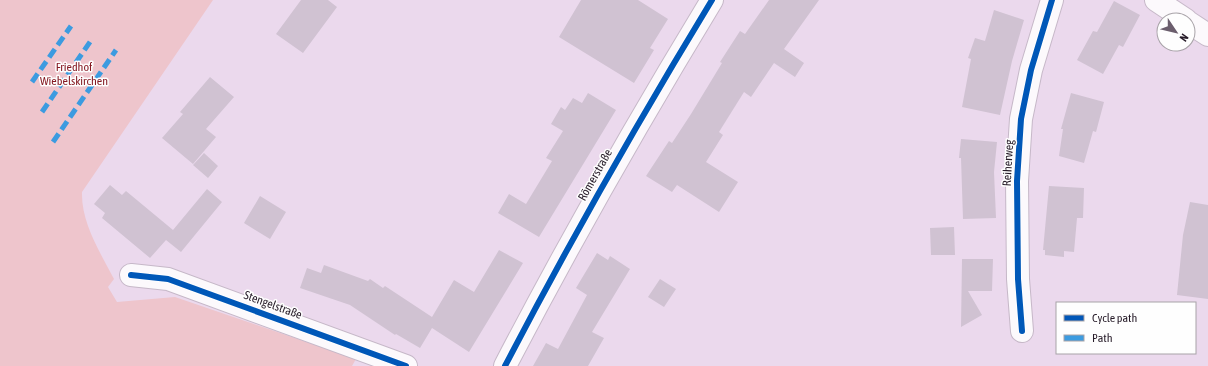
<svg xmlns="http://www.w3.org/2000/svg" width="1208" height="366" font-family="'Asap Condensed',sans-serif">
<rect width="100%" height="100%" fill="#ebd9ed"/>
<path fill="#eec5cc" d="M0 0H213L82 192C81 223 100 252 114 279L108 287 117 302 175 297 356 359 352 366H0Z"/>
<path fill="#d0c2d2" d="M301 0H328L337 7 303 53 276 34Z
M581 0H638L668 19 650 48 654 50 634 83 559 37Z
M769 0H819L784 49 804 63 795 77 774 63 751 97 744 92 719 132 723 135 706 162 738 182 719 212 677 185 672 192 646 176 669 141 672 143 691 114 722 63 720 62 740 31 745 34Z
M1114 1 1140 15 1123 47 1119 45 1103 74 1077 60 1093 31 1097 32Z
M994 10 1024 20 1012 61 1000 115 962 107 971 59 968 58 975 38 985 41Z
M210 77 234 97 206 129 216 137 193 164 162 138 183 114 180 112Z
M588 93 616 110 539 237 498 213 509 194 526 204 552 161 546 158 563 131 551 124 561 107 565 110 573 98 582 103Z
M1071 93 1104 102 1096 132 1093 131 1084 163 1059 156 1063 129H1061Z
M961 139 997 142 994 172 996 218 963 219 961 158H959Z
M204 153 218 166 208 178 193 165Z
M110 185 122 195 126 191 173 230 207 189 222 202 181 252 166 240 150 258 102 218 105 213 94 204Z
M1049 186 1084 188 1083 218H1077L1074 252 1064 251V257L1045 255V250H1043Z
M260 196 286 212 270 239 244 223Z
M1190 202 1208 205V299L1177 295 1183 235Z
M954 227 955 255H931L930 228Z
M499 250 523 263 469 352 432 328 420 348 396 334 395 335 350 305 300 288 307 268 321 273 324 265 368 281 370 279 383 288 385 286 432 317 454 280 474 292Z
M597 253 608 260 610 256 630 269 592 332 604 338 588 366H533L546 343 558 349 587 295 576 288Z
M962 259H993L992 291H968L982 315 961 327Z
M660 279 676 289 664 307 648 297Z"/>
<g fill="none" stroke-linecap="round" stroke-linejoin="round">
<defs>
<path id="minor" d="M1156 0 1186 20
M1188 22 1208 35
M131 275 168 279 406 366
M1022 331 1018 279 1017 181 1021 119 1031 70 1052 0
M505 366C570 241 639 120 712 0"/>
</defs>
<use href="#minor" stroke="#c6b8c8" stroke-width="24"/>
<use href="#minor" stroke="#fcf9fc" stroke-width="22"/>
<path stroke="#3c9be0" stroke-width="5" stroke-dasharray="10 5" stroke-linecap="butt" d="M32 82 71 26
M42 112 92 39
M53 142 116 50"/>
<defs>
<path id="cycleway" d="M131 275 168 279 406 366
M1022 331 1018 279 1017 181 1021 119 1031 70 1052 0
M505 366C570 241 639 120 712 0"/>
</defs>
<use href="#cycleway" stroke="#fefefe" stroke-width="8"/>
<use href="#cycleway" stroke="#0057b8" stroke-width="6"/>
</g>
<g text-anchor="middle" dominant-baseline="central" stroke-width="3" stroke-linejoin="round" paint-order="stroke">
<g font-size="12" fill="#851922" stroke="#fefefe">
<text x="74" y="67">Friedhof<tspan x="74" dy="14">Wiebelskirchen</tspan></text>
</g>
<g font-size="12" fill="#261b28" stroke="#fefefe">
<text transform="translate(1008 163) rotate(-87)">Reiherweg</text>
<text transform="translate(595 175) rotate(-61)">Römerstraße</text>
<text transform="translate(273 305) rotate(20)">Stengelstraße</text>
</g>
</g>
<rect x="1056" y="302" width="140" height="52" fill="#fefefe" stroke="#a8a3a8"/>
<rect x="1064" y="315" width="20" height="6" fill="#0057b8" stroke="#a8a3a8"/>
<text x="1092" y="322" font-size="12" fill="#261b28">Cycle path</text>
<rect x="1064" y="335" width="20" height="6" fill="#3c9be0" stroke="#a8a3a8"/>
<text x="1092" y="342" font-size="12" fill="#261b28">Path</text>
<g transform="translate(1176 32) rotate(125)"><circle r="19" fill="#fefefe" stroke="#a8a3a8"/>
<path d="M0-3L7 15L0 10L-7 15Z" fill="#6b5e6d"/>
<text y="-6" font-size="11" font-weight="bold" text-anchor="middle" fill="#261b28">N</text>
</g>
</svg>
